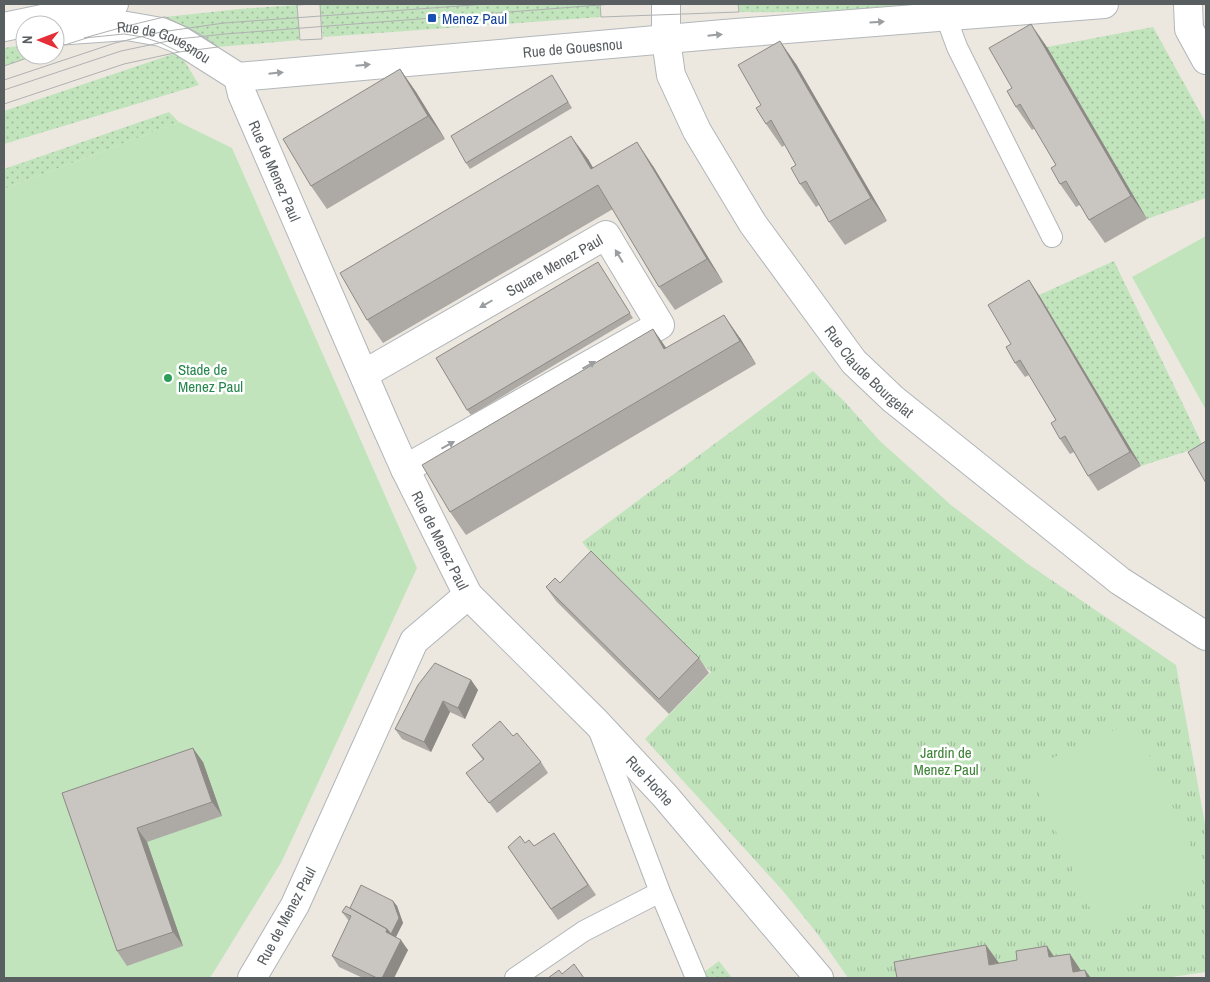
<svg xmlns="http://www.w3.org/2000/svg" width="1210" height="982" font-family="'Archivo Narrow',sans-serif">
<defs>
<pattern id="grass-dots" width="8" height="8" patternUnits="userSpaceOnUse" patternTransform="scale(1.25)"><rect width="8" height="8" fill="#c2e4bd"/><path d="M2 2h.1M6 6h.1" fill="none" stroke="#a1bc9d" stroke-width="1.8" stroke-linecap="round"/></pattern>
<pattern id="park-tufts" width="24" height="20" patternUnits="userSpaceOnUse" patternTransform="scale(1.25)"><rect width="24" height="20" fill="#c2e4bd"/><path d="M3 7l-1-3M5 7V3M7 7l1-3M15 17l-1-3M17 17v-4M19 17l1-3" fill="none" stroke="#a1bc9d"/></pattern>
</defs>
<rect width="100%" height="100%" fill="#ece8e0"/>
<path fill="url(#grass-dots)" d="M335 4H600L601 17 323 37 320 5Z
M738 4H963C888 8 814 13 739 12Z
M297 5 300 40 218 47 198 33 165 17 239 9Z
M1153 27 1206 123V198L1147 219 1047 47Z
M25 45V55H36L4 66V48Z
M179 52 199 85 4 144V111Z
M169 112 179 122 4 189V169Z
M1114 261 1203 446 1141 466 1039 295Z
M719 961 732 978H696Z"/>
<path fill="url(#park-tufts)" d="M813 371 844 401 880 441 951 505 1028 564 1176 665 1206 829V972L1165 978H848L816 932 783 891 645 739 711 672 601 565 582 542Z"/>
<path fill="#c2e4bd" d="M179 122 232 148 417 568 282 861 210 978H4V189Z
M1206 236V410L1132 277Z
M1134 721 1205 878 1098 926 1028 769Z"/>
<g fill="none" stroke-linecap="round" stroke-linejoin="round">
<defs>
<path id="lane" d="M946 17 957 47 1052 237
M599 731 660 892 696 978
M515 978 584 931 660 892"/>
<g id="street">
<path id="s1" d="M666 4V40L671 75 697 131 753 224 854 362 893 399 1120 581 1206 636"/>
<path d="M1188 4 1189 29 1206 60"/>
<path id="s2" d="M238 77 242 94 384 422 405 469 468 595 414 641 295 905 252 978"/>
<path id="s3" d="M364 374 606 235 660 325 405 469"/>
<path id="s4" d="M468 595 596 722 665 796 819 978"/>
</g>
<g id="secondary">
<path d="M4 27 114 4"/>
<path id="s5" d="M55 31 127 26 161 32 178 39 238 77 724 34 1104 4"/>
</g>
</defs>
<use href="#lane" stroke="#b1b5b8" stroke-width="22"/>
<use href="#street" stroke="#b1b5b8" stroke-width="30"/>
<use href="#secondary" stroke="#b2b7bb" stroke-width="30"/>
<use href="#lane" stroke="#fff" stroke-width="20"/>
<use href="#street" stroke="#fff" stroke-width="28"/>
<use href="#secondary" stroke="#fff" stroke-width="28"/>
<path stroke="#b0b1b1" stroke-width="1" d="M313 4 297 5 300 40 322 39 320 4
M600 4 601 17 739 12 738 4
M165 17 198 33 218 47 179 52 161 43 143 37 124 34 84 38 127 26Z
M55 48 90 37
M4 66 36 55
M4 80 115 43 161 32 224 23 487 4
M4 90 121 51 178 39 225 34 613 4
M4 104 124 64 179 52"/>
</g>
<path fill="#ada9a5" d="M1047 47 1147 219 1105 243 1089 220 1080 205 1076 207 1060 184 1056 165 1035 128 1032 130 1016 107 1012 88Z
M796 64 887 221 845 245 829 222 819 205 816 207 800 184 796 165 785 145 782 147 766 124 761 105Z
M400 69 416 92 445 139 327 209 311 186Z
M556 81 572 108 470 169 466 163Z
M588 159 593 168 653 166 723 282 675 310 659 287 613 209 383 343 367 320Z
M598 262 633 318 471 415 467 410Z
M1039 295 1141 466 1098 491 1088 476 1074 452 1070 454 1060 439 1056 420 1029 375 1025 377 1015 363 1011 344Z
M653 329 666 348 740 338 756 364 466 535 450 512Z
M560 583 699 658 709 673 669 714 556 601 546 587Z
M471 680 478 690 465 719 450 712 431 752 402 739 395 729Z
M513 736 541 762 548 773 497 813 466 773 483 760 472 745Z
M203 762 222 816 147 842 183 946 127 966 117 951 62 793Z
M554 833 596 895 558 920 508 847 525 843 534 846Z
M393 901 397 906 403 923 395 937 408 950 394 978H363L339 967 332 956 349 921 342 912Z"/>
<path fill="#8d8a86" d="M1031 24 1047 47 1147 219 1131 196Z
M780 41 796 64 887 221 871 198Z
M400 69 416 92 445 139 428 116Z
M571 136 588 159 607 192 591 169Z
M637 142 653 166 723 282 707 259Z
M1029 280 1039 295 1141 466 1130 452Z
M724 315 740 338 756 364 740 341Z
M653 329 669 352 664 349Z
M471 680 478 690 465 719 458 708Z
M443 701 450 712 431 752 424 742Z
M193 748 203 762 222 816 212 802Z
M137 828 147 842 183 946 173 932Z
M393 901 397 906 403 923 395 939 386 932Z
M401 940 408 950 394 978H382Z
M986 945 999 963 989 965Z
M1047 946 1059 964 1049 957Z
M1070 954 1082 972H1073Z
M1085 970 1091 978H1087Z"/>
<path fill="#c9c5c0" stroke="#8d8a86" d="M1031 24 1131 196 1089 220 1066 181 1060 184 1051 168 1056 165 1020 104 1016 107 1007 91 1012 88 989 48Z
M780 41 871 198 829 222 806 181 800 184 791 168 796 165 771 120 766 124 756 108 761 105 738 65Z
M400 69 428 116 311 186 283 139Z
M552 75 568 102 466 163 451 136Z
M571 136 591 169 637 142 707 259 659 287 598 185 367 320 340 273Z
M598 262 630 313 467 410 436 358Z
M1029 280 1130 452 1088 476 1065 436 1060 439 1051 423 1056 420 1020 360 1015 363 1006 347 1011 344 988 305Z
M724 315 740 341 450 512 422 465 653 329 664 349Z
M1206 441V483L1188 452Z
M591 551 699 658 659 699 546 587 555 578 560 583Z
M435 663 471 680 458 708 443 701 424 742 395 729 418 685Z
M500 721 513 736 517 733 541 762 489 803 466 773 484 759 472 745Z
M193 748 212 802 137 828 173 932 117 951 62 793Z
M554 833 588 885 551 909 508 847 520 836 525 843 529 840 534 846Z
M361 885 393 901 399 918 391 934 387 929 350 908Z
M346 906 387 929 386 932 401 940 382 978H377L332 956 351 916 342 912Z
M986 945 989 965 1017 960 1016 951 1047 946 1049 957 1070 954 1073 972 1085 970 1087 978H897L894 962Z
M574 964 584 978H548L559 970 562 974Z"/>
<defs><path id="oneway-solid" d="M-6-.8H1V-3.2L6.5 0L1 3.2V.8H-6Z" transform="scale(1.25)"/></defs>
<g fill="#9b9ea0">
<use href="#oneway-solid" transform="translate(877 22) rotate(-4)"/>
<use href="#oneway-solid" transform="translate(715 35) rotate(-6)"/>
<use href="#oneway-solid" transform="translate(363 65) rotate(-5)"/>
<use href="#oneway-solid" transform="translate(276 73) rotate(-6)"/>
<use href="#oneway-solid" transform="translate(619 256) rotate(-121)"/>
<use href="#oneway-solid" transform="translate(486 304) rotate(150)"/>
<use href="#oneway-solid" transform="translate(589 365) rotate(-29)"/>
<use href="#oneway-solid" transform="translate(448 445) rotate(-29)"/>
</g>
<rect fill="#1a4fb4" stroke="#fff" stroke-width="2" x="427" y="13" width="10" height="10" rx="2.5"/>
<circle fill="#2e9e5b" stroke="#fff" stroke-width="2" cx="168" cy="378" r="5"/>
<g text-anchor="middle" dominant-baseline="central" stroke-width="5" stroke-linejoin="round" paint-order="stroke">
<g font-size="15" fill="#164399" stroke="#fff" text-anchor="start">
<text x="442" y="18">Menez Paul</text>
</g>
<g font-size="15" fill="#595e61" stroke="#fff">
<text stroke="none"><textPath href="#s5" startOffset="112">Rue de Gouesnou</textPath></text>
<text stroke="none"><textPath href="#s5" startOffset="532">Rue de Gouesnou</textPath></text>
<text stroke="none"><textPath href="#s2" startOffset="101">Rue de Menez Paul</textPath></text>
<text stroke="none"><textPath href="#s3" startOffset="219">Square Menez Paul</textPath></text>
<text stroke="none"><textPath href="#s1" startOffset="430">Rue Claude Bourgelat</textPath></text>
<text stroke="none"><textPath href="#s2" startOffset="506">Rue de Menez Paul</textPath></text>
<text stroke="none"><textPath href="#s4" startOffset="260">Rue Hoche</textPath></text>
<text transform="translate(286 916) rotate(-62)">Rue de Menez Paul</text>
</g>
<g font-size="15" fill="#27864d" stroke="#fff" text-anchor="start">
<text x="178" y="369">Stade de<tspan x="178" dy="17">Menez Paul</tspan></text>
</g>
<g font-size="15" fill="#3d8336" stroke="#fff">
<text x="946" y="752">Jardin de<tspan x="946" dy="17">Menez Paul</tspan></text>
</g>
</g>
<rect width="1210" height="982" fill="none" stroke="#595e61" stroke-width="10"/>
<g transform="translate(40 40) rotate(271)"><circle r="24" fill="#ffffff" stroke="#bdbfc0"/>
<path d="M0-4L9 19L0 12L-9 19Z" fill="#e42e38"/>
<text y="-8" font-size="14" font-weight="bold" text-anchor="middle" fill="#595e61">N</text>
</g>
</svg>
